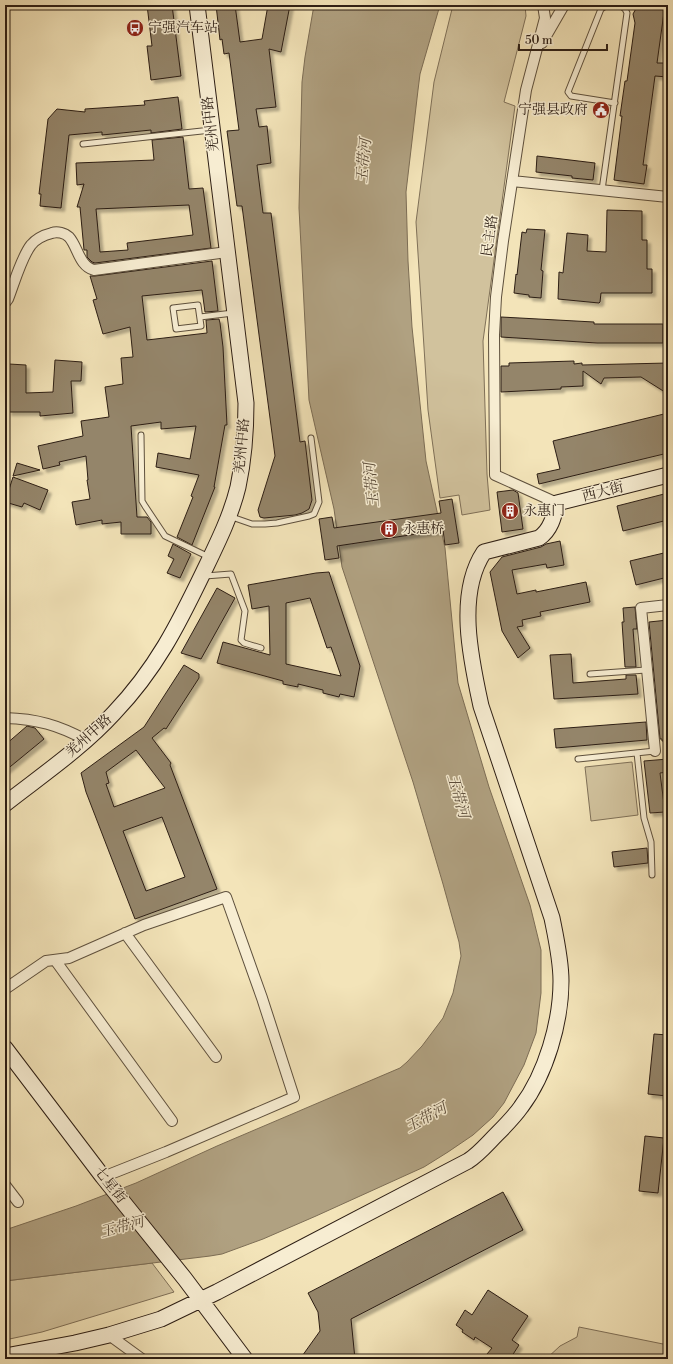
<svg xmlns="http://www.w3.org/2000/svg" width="673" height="1364" font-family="'Libre Bodoni','Noto Serif SC',serif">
<defs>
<filter id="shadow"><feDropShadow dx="3.5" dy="3.5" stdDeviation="1" flood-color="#0004"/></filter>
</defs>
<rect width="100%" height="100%" fill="#f3e4b9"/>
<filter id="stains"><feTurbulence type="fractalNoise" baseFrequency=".005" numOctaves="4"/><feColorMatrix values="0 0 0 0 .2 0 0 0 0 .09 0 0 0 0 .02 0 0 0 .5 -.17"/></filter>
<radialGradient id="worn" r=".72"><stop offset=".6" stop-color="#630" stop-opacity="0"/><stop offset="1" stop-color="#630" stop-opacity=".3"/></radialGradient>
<path fill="#d1c29d" stroke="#7f7058" d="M453 5H525L526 16 504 102 515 106 483 341 487 474 490 510 462 515 459 495 440 498 428 410 416 222 434 82Z
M632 762 638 815 591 821 585 767Z
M152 1263 174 1292 42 1332 5 1340V1281Z
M579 1327 668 1345V1359H546L560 1346 577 1337Z"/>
<path fill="#b0a181" stroke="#7c6d55" d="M314 5H440L420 74 418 90 406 192 408 261 412 327 426 461 445 548 458 683 489 787 530 905 541 950V993L536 1033 524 1065 504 1103 493 1117 473 1135 448 1152 424 1167 316 1216 263 1239 222 1254 210 1256 5 1281V1230L76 1206 136 1183 217 1146 400 1068 407 1062 422 1046 443 1018 453 993 461 956 459 942 443 884 413 782 342 567 334 509 309 400 299 208 302 82 305 57Z"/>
<path fill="#94856a" stroke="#2d1e14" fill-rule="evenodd" filter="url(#shadow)" d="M147 5H172L181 76 151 80 147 46H152Z
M216 5H235L240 42 262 39 268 5H290L281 52 269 49 276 107 256 109 259 127 267 126 271 163 257 165 263 213H271L300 442 305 441 312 500 309 509 302 513 295 515 264 518 260 517 258 510 275 456 242 206H237L227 131 239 130 229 53 224 54 222 39 220 40Z
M638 5H665L657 63H668V77L655 76 643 165H647L644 184 614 180 622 116H620L625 81H627L635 23 633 14Z
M178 97 182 129 151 133V130L102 135V132L69 135 61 208 40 206 41 194H39L48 119 57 109 85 112V109L145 105 144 101Z
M183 137 189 189 203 188 211 248 95 263 92 262 87 257V250H84L80 207H77L84 184 77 185 76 163 154 160 152 140ZM189 205 193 235 127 243 128 250 100 252 96 209Z
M537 156 595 163 593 180 572 178V176L536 172Z
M607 210 642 211V240H647V269H652V293H601L600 302 599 303 558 299 559 272 563 273 567 233 588 235 587 251 606 252Z
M527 229 545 230 541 270 543 271 541 298 529 297V295L514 293 516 274 517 275 522 232 526 233Z
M212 261 218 311 205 312 202 290 142 296 147 340 207 333 206 320 219 319 220 323 223 347 227 425H225L214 487H215L192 545 177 537 193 497 191 496 199 475 156 467 158 453 190 459 196 426 161 429V422L131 426 137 517H147L151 522V534H121V522L102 524V520L76 525 72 502 90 499 87 480H88L86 456 59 462 60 465 43 469 38 446 83 436 81 421 109 417 105 387 123 384 121 358 133 357 130 327 103 334 93 300 97 299 90 276H95Z
M501 317 594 322V324H663V343H597L501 337Z
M55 360 82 362 81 381H71L73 413 40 416V412H8L9 364 26 365V393L53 392Z
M574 361V364L582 363V365L668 363V394L641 377 604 378 601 384 583 371V386L561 387V389L501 392V366H509V363Z
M668 413V453L539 484 537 474 560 469 553 441Z
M17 463 40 470 13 476Z
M13 477 48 490 40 510 24 503 22 507 5 502Z
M513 490 518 493 523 529 502 532 497 492Z
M668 493V520L623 531 617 506Z
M452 499 459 543 445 545 443 530 337 546 339 558 325 560 319 519 332 517 334 528 441 513 439 501Z
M560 541 564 565 547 568 546 564 512 570 517 594 536 590V592L586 582 590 602 540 612 541 616 522 620 523 626 517 627 530 648 518 658 502 631 490 572 502 557 541 547 546 544Z
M173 544 191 554 180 578 167 573 174 559 168 556Z
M668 552V577L636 585 630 561Z
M329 572 360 666 354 697 340 694 339 697 323 693V690L298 684V687L283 684V681L217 663 223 642 270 655 269 606 252 609 248 585 316 573ZM310 598 327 648 331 647 341 676 286 664V603Z
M217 588 235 598 201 659 181 653Z
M635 607 637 629H633L636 667H625L622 622H624L623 608Z
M668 620V741H662V739H660L649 622Z
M571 654 573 683 626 679V675H636L638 694 554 699 550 655Z
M184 665 199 674V678L166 729 164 728 152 738 171 763 170 765 217 889 135 919 86 792 81 773 144 727ZM136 750 165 788 114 807 106 784 109 783 106 772ZM162 817 185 877 146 891 123 831Z
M646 722 647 740 556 748 554 729Z
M27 726 35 728 44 739 5 771V745Z
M668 759V772L660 773 665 812 650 813 644 761Z
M647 848 648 863 614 867 612 852Z
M654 1034 668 1035 667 1096 648 1094Z
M645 1136 664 1138 658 1193 639 1191Z
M503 1192 523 1230 351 1319 355 1359H300L320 1331 318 1312 308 1293Z
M488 1290 528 1316 512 1340 519 1345 510 1359H495L487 1354 492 1348 475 1337 474 1340 462 1332 463 1330 456 1325 465 1310 472 1315Z"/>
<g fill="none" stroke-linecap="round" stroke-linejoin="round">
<defs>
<path id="lane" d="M607 5 601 9 568 92 571 96 615 103
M83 144 211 130
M602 190 627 13 625 9 620 5
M198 305 201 326 176 329 173 308Z
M200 317 233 313
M141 435 142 501 145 506 165 536 209 557
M229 516 252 524H265L277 523 309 516 314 514 319 502 311 438
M205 576 231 574 245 611 241 640 244 643 261 648
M590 674 646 670
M637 753 644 818 651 842 652 875
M578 759 655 751"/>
<path id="street" d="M543 5 545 18 526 90 503 241 496 297 494 335 495 475 557 503
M542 43 564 5
M512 181 668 197
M5 303 8 299C14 284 21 258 31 245 36 239 44 235 52 233 57 231 65 233 69 237 78 247 79 266 94 270L227 252
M5 718C37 719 58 725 86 740
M655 751 641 608 668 605
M125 933 216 1057
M55 960 172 1121
M5 989 46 961 69 958 144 925 226 897 262 998 294 1097 166 1152 103 1177
M5 1185 18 1202
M109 1335 142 1359"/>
<path id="secondary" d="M5 804C42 775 82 748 114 713 156 669 178 625 204 571 217 544 231 516 238 487 244 459 246 431 246 403L197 5
M5 1048 103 1177 185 1279 245 1359
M5 1356 75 1343 109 1335 161 1319 217 1292 468 1161C479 1154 487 1144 497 1134 505 1126 514 1117 521 1107 546 1074 561 1022 561 981 561 960 556 938 552 918L481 706C471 660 456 594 484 552L539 538C551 530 554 516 557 503L668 475"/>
</defs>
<use href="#lane" stroke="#5e503d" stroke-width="7"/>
<use href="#street" stroke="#5e503d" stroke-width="12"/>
<use href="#secondary" stroke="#2d1e14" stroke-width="17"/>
<use href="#lane" stroke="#f7edd2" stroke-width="5"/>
<use href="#street" stroke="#f7edd2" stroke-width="10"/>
<use href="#secondary" stroke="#f7edd2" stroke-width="15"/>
</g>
<defs>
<symbol id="bus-disc" viewBox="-11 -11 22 22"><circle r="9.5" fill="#8f2418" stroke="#f7edd2"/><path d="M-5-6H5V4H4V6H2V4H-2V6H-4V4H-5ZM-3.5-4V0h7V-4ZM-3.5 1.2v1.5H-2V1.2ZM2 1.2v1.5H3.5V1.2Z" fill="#fff"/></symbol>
<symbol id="civic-disc" viewBox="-11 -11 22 22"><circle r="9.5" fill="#8f2418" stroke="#f7edd2"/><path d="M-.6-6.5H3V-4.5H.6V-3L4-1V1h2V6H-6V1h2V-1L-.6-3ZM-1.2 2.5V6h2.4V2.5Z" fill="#fff"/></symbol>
<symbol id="building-disc" viewBox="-11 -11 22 22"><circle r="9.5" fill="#8f2418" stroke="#f7edd2"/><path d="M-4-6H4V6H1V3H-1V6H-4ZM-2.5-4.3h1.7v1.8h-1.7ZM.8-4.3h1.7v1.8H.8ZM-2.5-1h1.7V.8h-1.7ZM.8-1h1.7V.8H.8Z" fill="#fff"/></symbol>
</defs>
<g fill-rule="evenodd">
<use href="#bus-disc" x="125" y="18" width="20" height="20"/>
<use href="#civic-disc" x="591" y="100" width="20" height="20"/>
<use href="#building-disc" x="500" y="501" width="20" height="20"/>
<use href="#building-disc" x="379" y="519" width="20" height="20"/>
</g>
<g text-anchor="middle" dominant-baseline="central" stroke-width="3" stroke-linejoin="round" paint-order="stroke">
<g font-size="14" fill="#2d1e14" stroke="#f7edd2" text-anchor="start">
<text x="148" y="28">宁强汽车站</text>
<text x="588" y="110" text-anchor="end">宁强县政府</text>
<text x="523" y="511">永惠门</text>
<text x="402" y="529">永惠桥</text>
</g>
<g font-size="14" fill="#2d1e14" stroke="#f7edd2">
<text transform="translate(211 124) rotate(-97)">羌州中路</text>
<text transform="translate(490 236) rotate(-82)">民主路</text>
<text transform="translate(242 446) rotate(-85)">羌州中路</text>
<text transform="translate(603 492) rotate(-14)">西大街</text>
<text transform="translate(89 736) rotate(-42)">羌州中路</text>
<text transform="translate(110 1185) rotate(52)">七星街</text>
</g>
<g font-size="15" font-style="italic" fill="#5b4c3a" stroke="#f7edd2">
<text transform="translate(364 161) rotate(-85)">玉带河</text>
<text transform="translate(372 485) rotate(-96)">玉带河</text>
<text transform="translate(458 796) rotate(74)">玉带河</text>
<text transform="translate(426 1118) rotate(-29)">玉带河</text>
<text transform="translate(122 1227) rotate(-15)">玉带河</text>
</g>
</g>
<rect width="673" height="1364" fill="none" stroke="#f3e4b9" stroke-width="20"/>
<rect x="6" y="6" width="661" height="1352" fill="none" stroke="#2d1e14" stroke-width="2"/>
<rect x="10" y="10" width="653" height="1344" fill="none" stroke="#2d1e14"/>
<path d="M519 44v6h88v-6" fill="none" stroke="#2d1e14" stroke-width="2"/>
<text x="525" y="44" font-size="12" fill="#2d1e14" stroke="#f7edd2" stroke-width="3" paint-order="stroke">50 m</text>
<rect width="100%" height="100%" filter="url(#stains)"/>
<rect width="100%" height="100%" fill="url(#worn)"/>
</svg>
